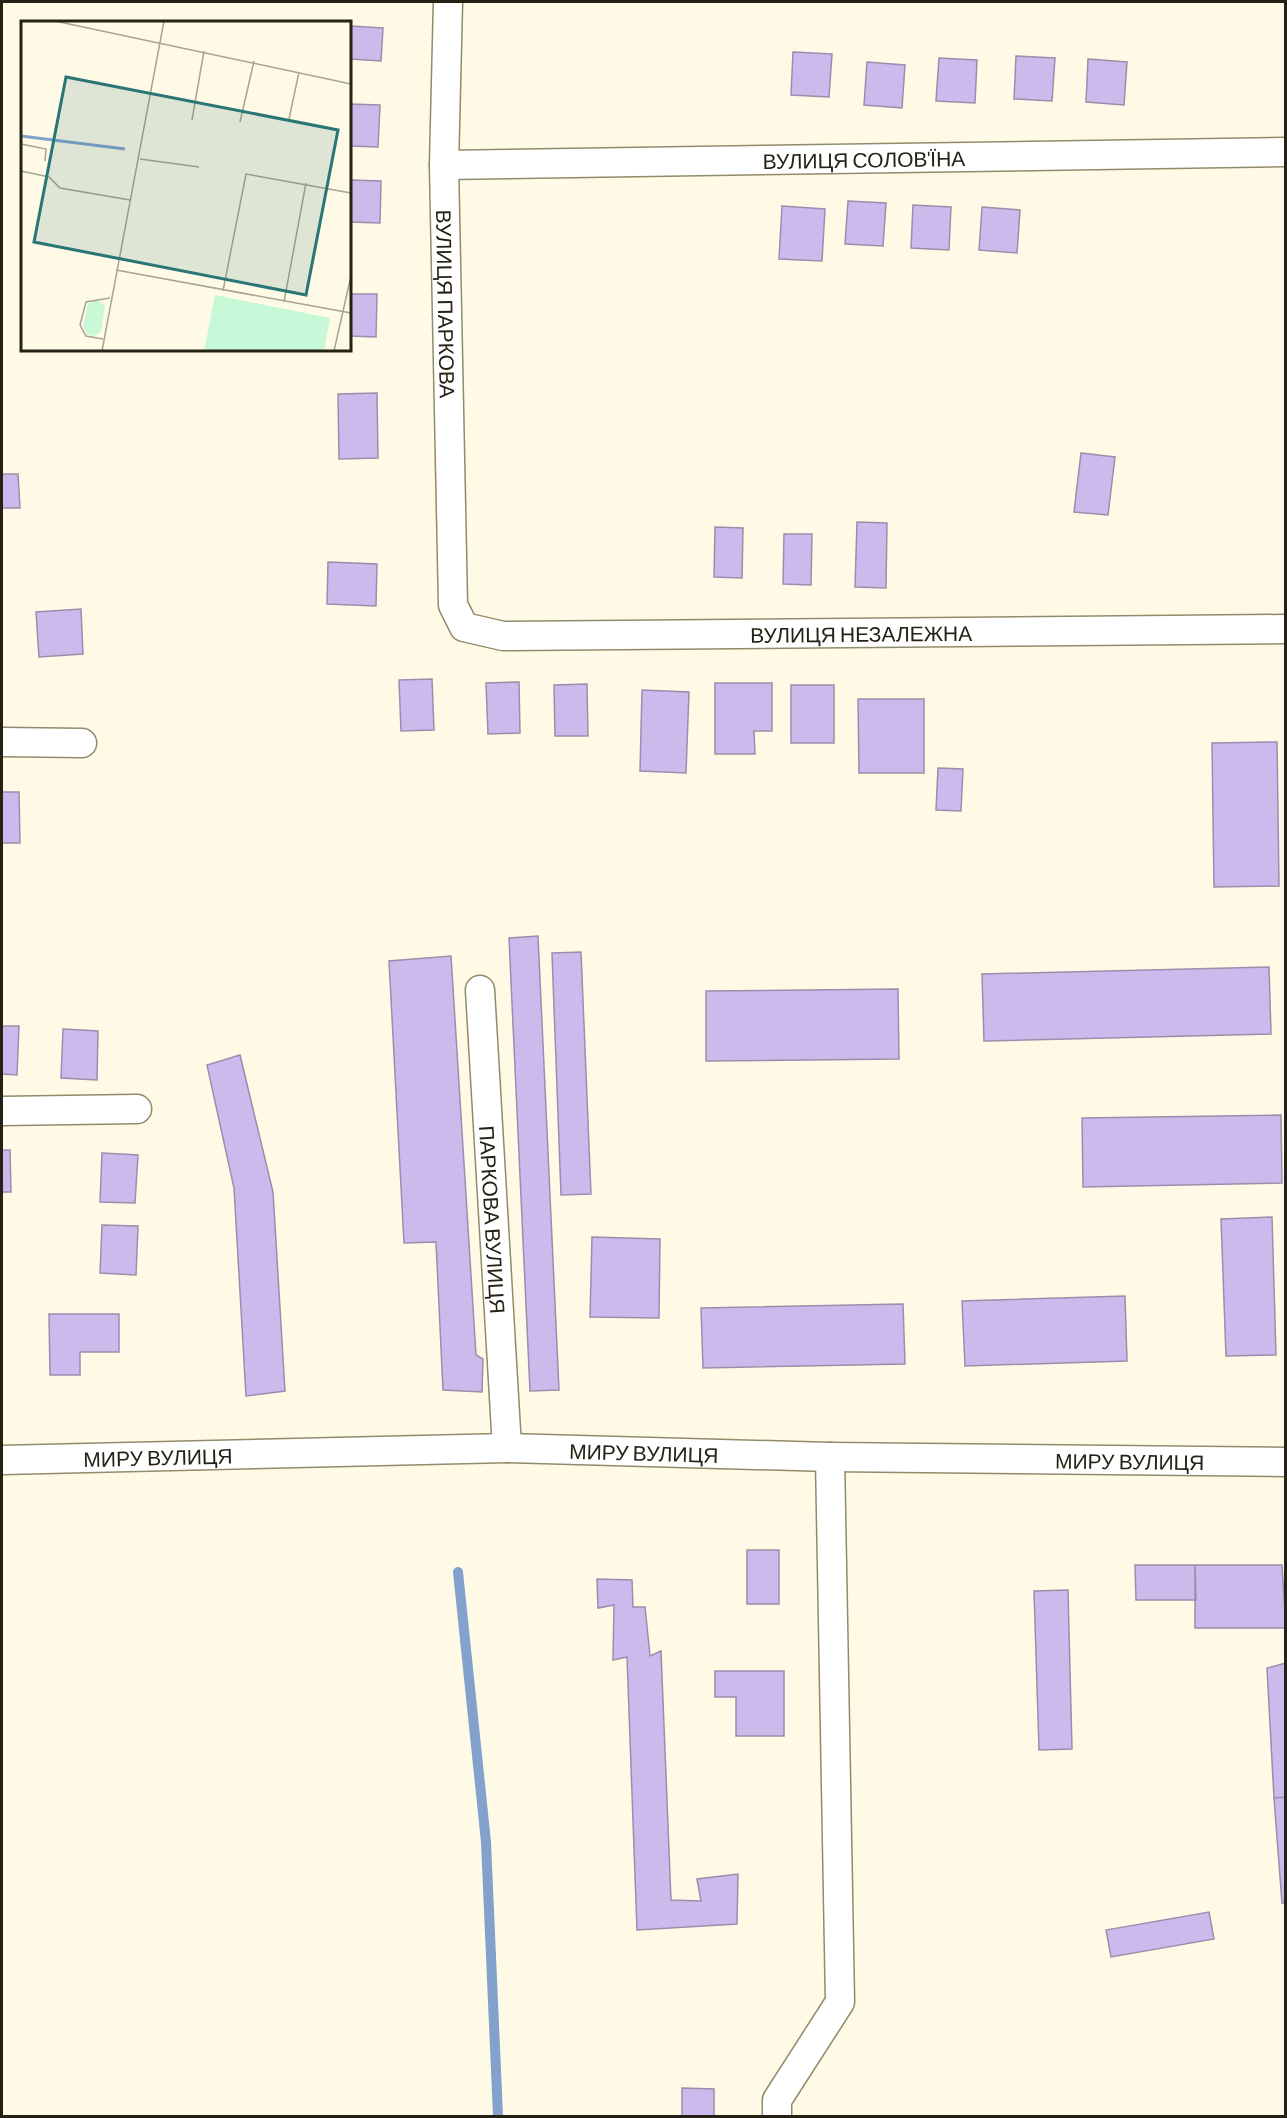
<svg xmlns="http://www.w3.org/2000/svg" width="1287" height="2118" font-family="Barlow,sans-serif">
<rect width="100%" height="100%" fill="#fefae5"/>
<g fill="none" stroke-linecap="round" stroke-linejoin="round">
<path stroke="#82a1cd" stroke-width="10" d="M458 1572 486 1842 498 2116"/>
</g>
<path fill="#cdbaed" stroke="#998eac" stroke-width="1.5" d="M350 26 383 28 381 61 350 59Z
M793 52 832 54 829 97 791 95Z
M1016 56 1055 58 1052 101 1014 99Z
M939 58 977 60 975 103 936 101Z
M1088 59 1127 62 1124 105 1086 102Z
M867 62 905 65 902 108 864 105Z
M350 104 380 105 378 147 350 146Z
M350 180 381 181 380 223 350 222Z
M848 201 886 203 883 246 845 244Z
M913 205 951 207 949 250 911 248Z
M782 206 825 209 822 261 779 259Z
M982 207 1020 210 1017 253 979 250Z
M350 294H377L376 337 350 336Z
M377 393 378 458 339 459 338 394Z
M1081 453 1115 457 1108 515 1074 512Z
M2 474H18L20 508H2Z
M857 522 887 523 886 588 855 587Z
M715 527 743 528 742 578 714 577Z
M784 534H812L811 585 783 584Z
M328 562 377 564 376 606 327 604Z
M81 609 83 654 39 657 36 612Z
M432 679 434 730 401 731 399 680Z
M519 682 520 733 488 734 486 683Z
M715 683H772V731H754L755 754H715Z
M587 684 588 736H555L554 685Z
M791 685H834V743H791Z
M642 690 689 692 686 773 640 771Z
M858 699H924V773H859Z
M1277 742 1279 886 1214 887 1212 743Z
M938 768 963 769 961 811 936 810Z
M2 792H19L20 843H2Z
M538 936 559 1390 530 1391 509 938Z
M581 952 591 1194 561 1195 552 953Z
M451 956 476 1355 483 1359 482 1392 443 1390 436 1242 404 1243 389 961Z
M1269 967 1271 1034 984 1041 982 974Z
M898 989 899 1059 706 1061V991Z
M2 1026H19L17 1075 2 1074Z
M63 1029 98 1031 97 1080 61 1078Z
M240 1055 273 1192 285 1391 246 1396 234 1188 207 1065Z
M1281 1115 1282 1183 1083 1187 1082 1118Z
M2 1150H10L11 1192H2Z
M102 1153 138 1155 135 1203 100 1202Z
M1272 1217 1276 1355 1226 1356 1221 1219Z
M102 1225 138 1226 136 1275 100 1273Z
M592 1237 660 1239 659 1318 590 1317Z
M1125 1296 1127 1361 965 1366 962 1301Z
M903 1304 905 1364 703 1368 701 1308Z
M49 1314H119V1352H80V1375H50Z
M747 1550H779V1604H747Z
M1135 1565H1195L1196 1600H1136Z
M1195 1565H1282L1286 1628H1195Z
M597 1579 632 1580 633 1607H645L650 1656 661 1651 671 1900 701 1901 697 1879 738 1874 737 1924 637 1930 627 1657 613 1660 614 1605 598 1608Z
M1068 1590 1072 1749 1039 1750 1034 1591Z
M1286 1663V1797L1274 1798 1267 1668Z
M715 1671H784V1736H736V1697H715Z
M1286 1797V1903H1282L1274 1798Z
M1209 1912 1214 1939 1111 1957 1106 1930Z
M682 2088 714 2089V2116H682Z"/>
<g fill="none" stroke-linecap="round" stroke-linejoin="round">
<defs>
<g id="street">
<path id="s1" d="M448 2 444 165 453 605 464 627 503 636 1286 629"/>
<path id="s2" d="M444 165 1286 152"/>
<path d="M2 742 82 743"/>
<path id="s3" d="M480 990 507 1448"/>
<path d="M2 1111 137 1109"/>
<path id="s4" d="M2 1460 507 1448 830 1457 1286 1462"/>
<path d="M777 2116V2100L840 2002 830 1457"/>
</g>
</defs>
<use href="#street" stroke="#928b6b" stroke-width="31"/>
<use href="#street" stroke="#fff" stroke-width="28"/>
</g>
<g text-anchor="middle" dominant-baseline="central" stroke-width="6" stroke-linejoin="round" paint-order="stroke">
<g font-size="21" fill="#252215" stroke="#fefae5">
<text stroke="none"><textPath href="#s2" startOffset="420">ВУЛИЦЯ СОЛОВ'ЇНА</textPath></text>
<text stroke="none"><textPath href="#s1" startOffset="302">ВУЛИЦЯ ПАРКОВА</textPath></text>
<text stroke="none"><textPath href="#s1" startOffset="1026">ВУЛИЦЯ НЕЗАЛЕЖНА</textPath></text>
<text stroke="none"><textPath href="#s3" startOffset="230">ПАРКОВА ВУЛИЦЯ</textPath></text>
<text stroke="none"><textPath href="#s4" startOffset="642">МИРУ ВУЛИЦЯ</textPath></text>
<text stroke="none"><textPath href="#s4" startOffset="156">МИРУ ВУЛИЦЯ</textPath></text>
<text stroke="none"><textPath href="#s4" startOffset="1128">МИРУ ВУЛИЦЯ</textPath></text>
</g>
</g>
<g transform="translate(21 21)">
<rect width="330" height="330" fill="#fefae5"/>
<path d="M194 274 309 297 303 330H183ZM76 279 84 285 80 310 74 315 66 313 62 305 67 283Z" fill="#c7f9d8"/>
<path fill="none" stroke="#82a1cd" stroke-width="3" d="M0 115 104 128"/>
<path fill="none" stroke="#a7a492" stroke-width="1.5" d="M34 0 330 63M268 98 278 51M171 99 183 30M219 101 233 40M0 123 25 128 24 140M119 138 178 146M0 150 28 156 39 167 109 179M95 249 330 292M202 270 225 153 330 172M263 281 285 162M82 318 65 315 59 304 65 281 89 277M81 330 143 0M313 330 330 255"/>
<path fill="#2a7576" fill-opacity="0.15" stroke="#2a7576" stroke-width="3" d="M45 56 317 109 285 274 13 221Z"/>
<rect width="330" height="330" fill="none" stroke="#252215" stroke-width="3"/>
</g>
<rect width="1287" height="2118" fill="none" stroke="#252215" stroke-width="6"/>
</svg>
